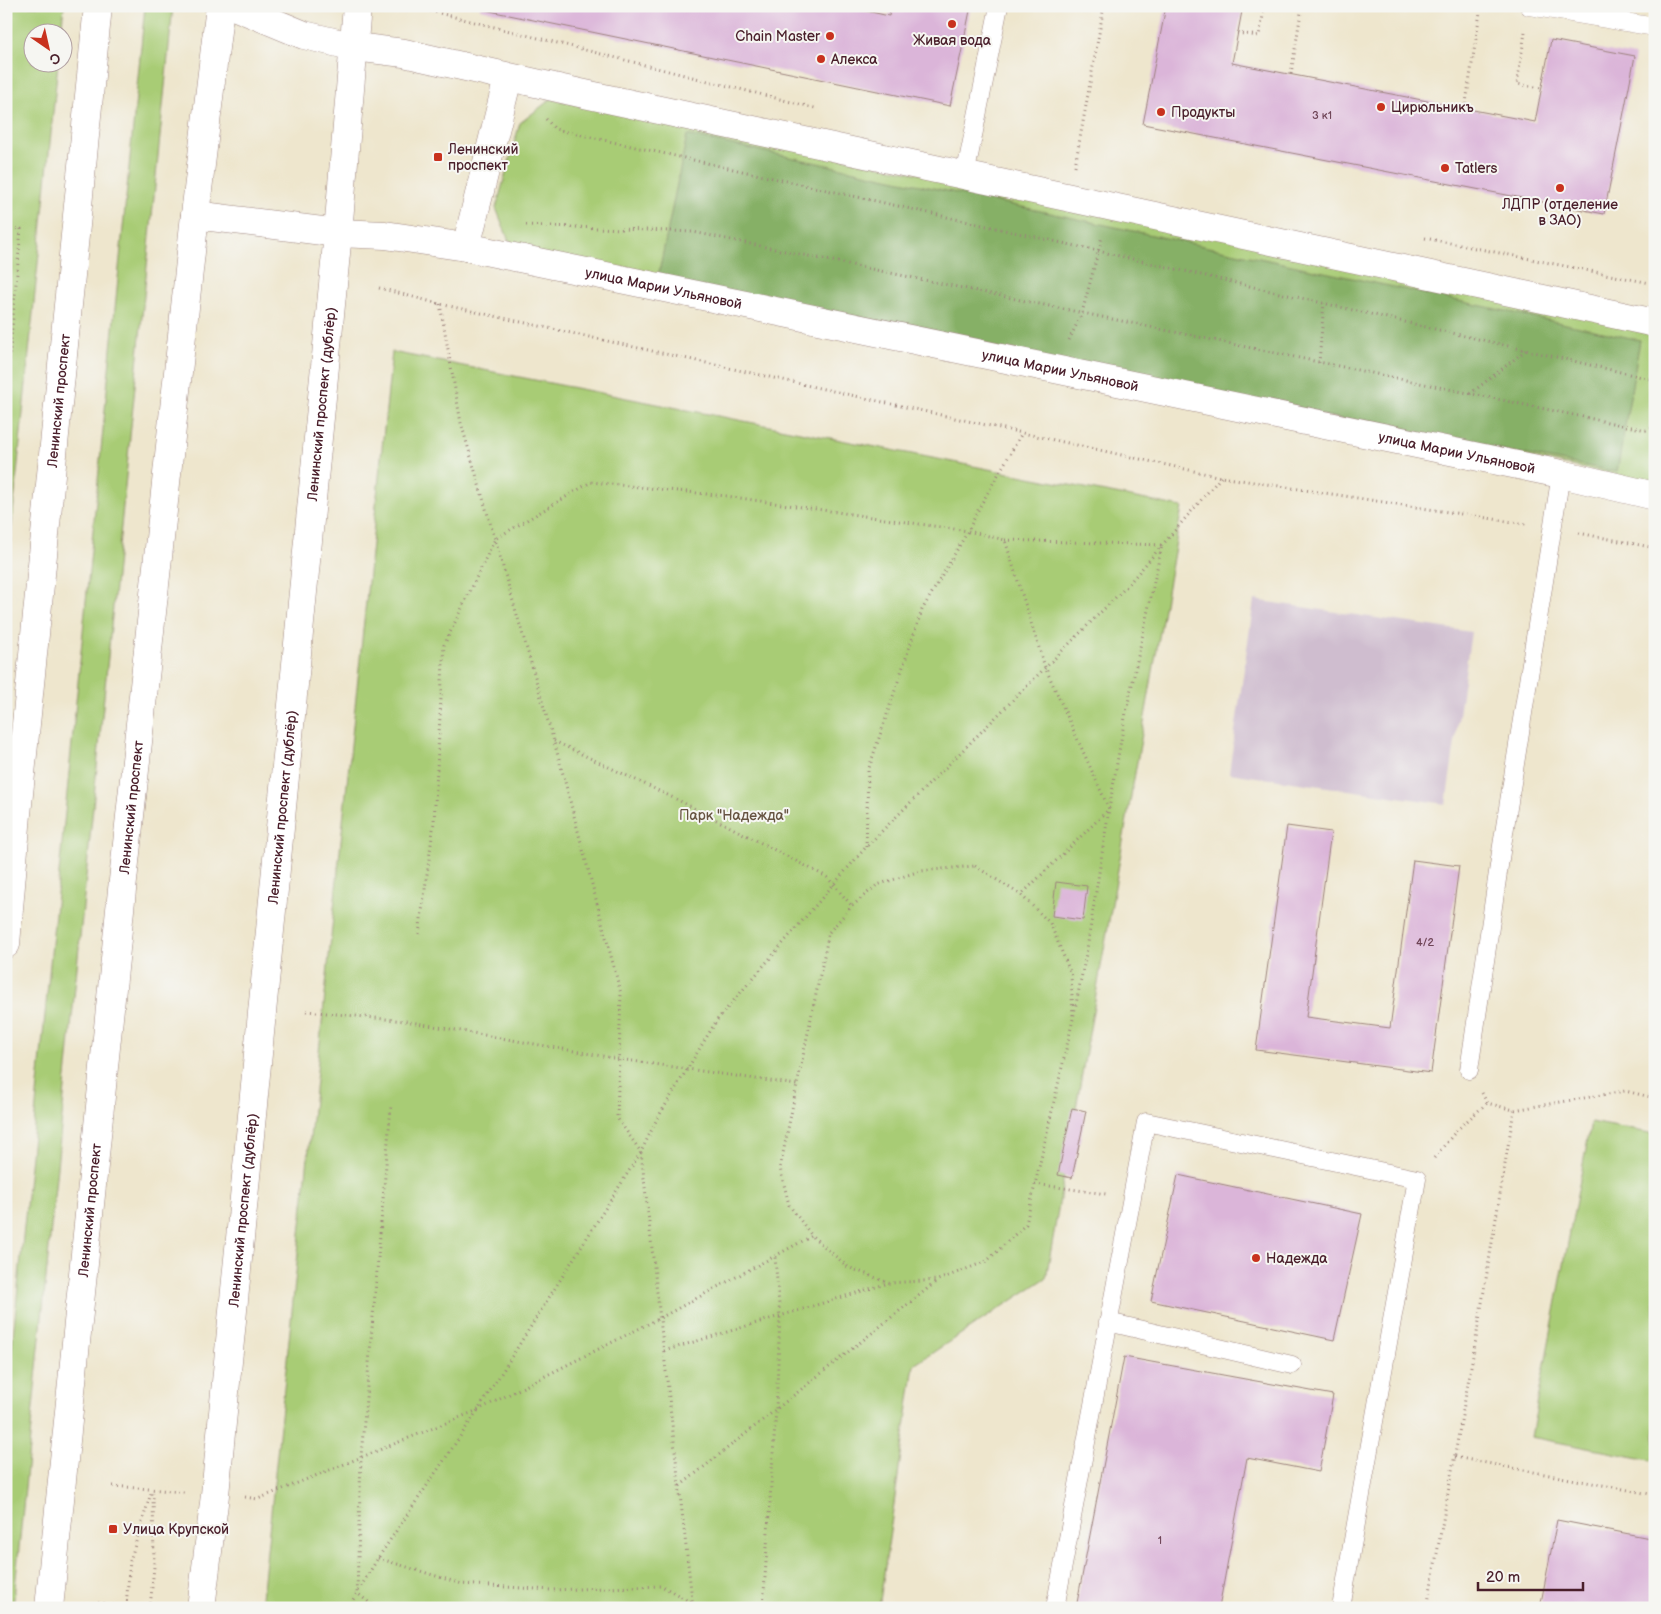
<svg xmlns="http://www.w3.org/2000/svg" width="1661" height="1614" font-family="'Balsamiq Sans',sans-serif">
<rect width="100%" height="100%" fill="#f6f6f2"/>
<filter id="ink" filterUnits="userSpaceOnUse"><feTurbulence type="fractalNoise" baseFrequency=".02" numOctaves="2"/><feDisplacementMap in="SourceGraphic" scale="10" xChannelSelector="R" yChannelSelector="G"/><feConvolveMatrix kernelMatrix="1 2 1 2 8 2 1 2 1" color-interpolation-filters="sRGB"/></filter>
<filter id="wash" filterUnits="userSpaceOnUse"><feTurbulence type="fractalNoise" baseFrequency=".0096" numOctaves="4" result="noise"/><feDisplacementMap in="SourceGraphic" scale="20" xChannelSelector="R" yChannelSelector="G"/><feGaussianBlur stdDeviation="1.12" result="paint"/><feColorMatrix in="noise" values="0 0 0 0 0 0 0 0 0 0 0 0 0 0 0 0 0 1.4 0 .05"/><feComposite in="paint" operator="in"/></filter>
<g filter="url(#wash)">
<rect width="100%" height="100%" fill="#eee6cd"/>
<path fill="#cfbdcf" d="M1254 600 1471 632 1446 804 1229 773Z"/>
<path fill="#a8cc75" stroke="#797650" d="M6 6H64L61 32H32V62L58 63 6 583Z
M145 6H173L13 1608H6V1408Z
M551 99 1655 323V483L513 251 496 208 520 123Z
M392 352 1182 507 1046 1278 914 1365 879 1608H261Z
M1591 1122 1655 1134V1461L1531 1437Z"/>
<path fill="#86b066" stroke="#686848" d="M687 135 1640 340 1617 472 656 287Z"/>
<g id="blocks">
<path fill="#dbb5d9" d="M480 6H844L889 16 891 6H971L950 106 480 9Z
M1166 6H1243L1232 63 1535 122 1551 40 1635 56 1604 214 1143 124Z
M1287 826 1331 832 1306 1017 1390 1028 1413 860 1459 866 1431 1073 1256 1050Z
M1056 882 1087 886 1083 920 1052 916Z
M1072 1108 1086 1111 1072 1178 1058 1175Z
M1178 1175 1362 1214 1334 1340 1151 1301Z
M1124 1357 1333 1395 1319 1472 1247 1458 1219 1608H1076Z
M1557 1520 1655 1539V1608H1540Z"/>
</g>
</g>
<g filter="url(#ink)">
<use href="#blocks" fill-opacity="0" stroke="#9c827c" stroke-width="1"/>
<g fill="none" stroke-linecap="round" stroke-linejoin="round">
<defs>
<path id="service" d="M1529 6 1655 27
M965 176 999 6
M1469 1070 1501 852 1561 474
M1108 1322 1292 1365
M1055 1608 1146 1122 1417 1179 1341 1608"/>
<g id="minor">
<path d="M234 6 304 35 355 47 404 53 580 93 1655 323"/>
<path id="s1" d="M195 215 338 233 385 235 466 247 1561 474 1655 496"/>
<path d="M466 247 508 78"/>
</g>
<g id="tertiary">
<path id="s2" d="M201 1608 215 1495 338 233 357 6"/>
</g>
<g id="primary">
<path id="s3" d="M6 944 17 814 98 6"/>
<path id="s4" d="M49 1608 122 890 195 215 220 6"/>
</g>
</defs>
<use href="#service" stroke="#9c827c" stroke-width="19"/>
<use href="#minor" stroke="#9c827c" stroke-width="29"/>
<use href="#tertiary" stroke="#9c827c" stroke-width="29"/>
<use href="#primary" stroke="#9c827c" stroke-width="29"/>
<path stroke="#9c827c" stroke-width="3" stroke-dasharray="1 4" stroke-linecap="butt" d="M411 6 815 108
M1525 32 1517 84 1542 88
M1237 33 1259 36 1265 6
M1291 74 1302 6
M1465 109 1481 6
M546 119 555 129 1098 251 1655 380
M1075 166 1104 6
M526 225 693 232 1646 430 1655 427
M6 228 21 229 6 394
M1425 238 1655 284
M379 288 440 304 1221 477 1526 524
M440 304 461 423 559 759 621 994 617 1118 641 1152 693 1608
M1069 340 1082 313 1102 237
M1319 363 1324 303
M1470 394 1526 350
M1579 533 1655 548
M1005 540 1162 545 1125 717 1109 809 1021 895
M554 741 678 800 827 877 852 906
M866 847 868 771 922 610 968 531 979 508 1022 433
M975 866 1021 895 1050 923 1071 974 1073 1019 1026 1224 987 1261 938 1280 889 1283 848 1267 812 1236 789 1205 780 1168 797 1085 829 932 852 906 877 885 920 871Z
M419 934 434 822 444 645 495 539 591 482 726 496 968 531 1005 540 1045 667 1109 809 1087 949 1073 1019
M306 1011 405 1021 619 1059 797 1085
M1482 1093 1487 1103 1514 1110 1625 1091 1655 1098
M1434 1158 1457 1130 1487 1103
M1035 1184 1106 1194
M664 1351 889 1283
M1455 1457 1655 1495
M113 1486 184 1492
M680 1486 937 1281
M245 1497 258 1499 478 1410 660 1318 812 1236
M378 1558 462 1584 551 1590 662 1586 692 1603
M98 1603 126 1607
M126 1606 130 1561 152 1490
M150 1608 154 1567 153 1493
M348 1608 378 1558 478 1410 641 1152 657 1119 717 1020 834 884 866 847 1126 587 1221 477
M376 1608 357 1593 361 1457 391 1106
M763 1608 776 1409 780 1317 775 1257
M1427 1608 1476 1339 1514 1110"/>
<use href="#service" stroke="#fff" stroke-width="18"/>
<use href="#minor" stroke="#fff" stroke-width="28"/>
<use href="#tertiary" stroke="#fff" stroke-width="28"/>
<use href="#primary" stroke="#fff" stroke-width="28"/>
</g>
</g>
<g fill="#c8321e" stroke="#f6f6f2" stroke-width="2">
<circle cx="952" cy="24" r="5"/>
<circle cx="830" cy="36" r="5"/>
<circle cx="821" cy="59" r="5"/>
<circle cx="1381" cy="107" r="5"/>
<circle cx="1161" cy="112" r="5"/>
<rect x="433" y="152" width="10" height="10" rx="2.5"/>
<circle cx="1445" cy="168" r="5"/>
<circle cx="1560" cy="188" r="5"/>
<circle cx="1256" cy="1258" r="5"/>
<rect x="108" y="1524" width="10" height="10" rx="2.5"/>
</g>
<g text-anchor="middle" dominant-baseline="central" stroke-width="4" stroke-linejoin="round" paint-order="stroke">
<g font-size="11" fill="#6e4456">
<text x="1322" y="115">3 к1</text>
<text x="1425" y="942">4/2</text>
<text x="1160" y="1540">1</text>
</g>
<g font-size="14" fill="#4a1f2b" stroke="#f6f6f2" text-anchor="start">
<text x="820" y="36" text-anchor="end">Chain Master</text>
<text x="952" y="40" text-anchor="middle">Живая вода</text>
<text x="831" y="59">Алекса</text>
<text x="1391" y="107">Цирюльникъ</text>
<text x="1171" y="112">Продукты</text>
<text x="448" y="149">Ленинский<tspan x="448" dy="16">проспект</tspan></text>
<text x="1455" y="168">Tatlers</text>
<text x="1560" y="204" text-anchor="middle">ЛДПР (отделение<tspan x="1560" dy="16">в ЗАО)</tspan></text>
<text x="1266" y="1258">Надежда</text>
<text x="123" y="1529">Улица Крупской</text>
</g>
<g font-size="14" fill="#4a1f2b" stroke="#f6f6f2">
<text stroke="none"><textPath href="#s1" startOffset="475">улица Марии Ульяновой</textPath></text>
<text stroke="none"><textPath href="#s1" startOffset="880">улица Марии Ульяновой</textPath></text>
<text stroke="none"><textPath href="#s3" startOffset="546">Ленинский проспект</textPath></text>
<text stroke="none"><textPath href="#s2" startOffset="1210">Ленинский проспект (дублёр)</textPath></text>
<text stroke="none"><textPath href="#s1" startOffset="1285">улица Марии Ульяновой</textPath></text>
<text stroke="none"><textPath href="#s4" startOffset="805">Ленинский проспект</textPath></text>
<text stroke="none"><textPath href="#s2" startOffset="805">Ленинский проспект (дублёр)</textPath></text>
<text stroke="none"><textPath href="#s4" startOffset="400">Ленинский проспект</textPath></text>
<text stroke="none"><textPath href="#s2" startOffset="400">Ленинский проспект (дублёр)</textPath></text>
</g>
<g font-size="14" fill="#665341" stroke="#f6f6f2">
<text x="734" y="815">Парк "Надежда"</text>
</g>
</g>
<rect width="1661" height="1614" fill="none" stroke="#f6f6f2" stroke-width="25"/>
<g transform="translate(48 48) rotate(146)"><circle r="24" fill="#f6f6f2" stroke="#b1a0a2"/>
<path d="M0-4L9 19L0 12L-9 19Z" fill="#c8321e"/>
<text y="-8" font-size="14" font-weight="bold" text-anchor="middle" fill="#4a1f2b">С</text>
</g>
<path d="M1478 1582v8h105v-8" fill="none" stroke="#4a1f2b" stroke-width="2.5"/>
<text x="1486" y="1582" font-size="15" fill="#4a1f2b" stroke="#f6f6f2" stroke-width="4" paint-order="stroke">20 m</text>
</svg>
